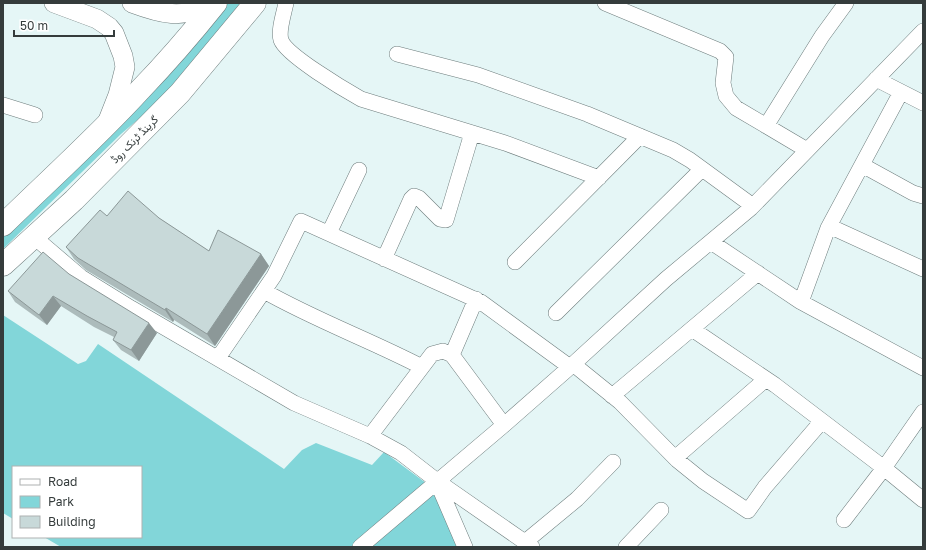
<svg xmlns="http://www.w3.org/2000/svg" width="926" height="550" font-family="'Golos Text',Vazirmatn,sans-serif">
<rect width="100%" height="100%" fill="#e5f6f6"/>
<path fill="#82d6d9" d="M225 3H248L169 93 121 134 3 249V234Z
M3 315 78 364 86 361 98 344 284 469 302 450 316 443 372 465 384 452 430 486 459 547H61L44 537H141V467H13V519L3 513Z"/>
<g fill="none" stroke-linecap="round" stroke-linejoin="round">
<defs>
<path id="minor" d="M286 3C284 13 278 31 281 40 286 55 345 90 361 99L505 143 599 178
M605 3 720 51 726 57 723 83 726 96 736 108 807 150
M397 54 478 75 587 114 673 150 690 160 753 206
M876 79 923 103
M3 105 35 115
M766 126 822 36 846 3
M862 165 913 193 923 196
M829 226 923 269
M329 233 359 170
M33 236 81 277 131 308 294 403 370 436 401 453 437 481 532 547
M711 242 801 302 923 368
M384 259 411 199 414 196 419 198 440 219 446 220 472 133
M515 262 640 136
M264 291C315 320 370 340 422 367
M801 302 828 228 901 92
M556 313 702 169
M692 329 775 385 884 468 923 500
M452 355 504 425
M218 358 274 276 301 221 481 302 570 367
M573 364 620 402 677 460 703 481 748 511 765 487 822 421
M612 396 758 273
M370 436 432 354 443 351 452 355 476 299
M675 458 766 379
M437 482 465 547
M844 520 884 468 923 412
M525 542 577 499 613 462
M360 547 504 425 570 367 666 279 751 208 923 31
M626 547 661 510"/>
<path id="major" d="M54 3 97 19 109 27 114 33 123 56 125 67 118 95 107 123
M132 3C159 13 184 21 210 3"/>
<path id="highway" d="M3 225C49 180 97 137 140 90 167 62 192 33 216 3
M3 265 74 200 180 93 255 3"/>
</defs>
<use href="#minor" stroke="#6e7d7d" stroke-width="16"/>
<use href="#major" stroke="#6e7d7d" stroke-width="20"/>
<use href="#highway" stroke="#6e7d7d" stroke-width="23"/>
<use href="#minor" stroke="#fff" stroke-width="15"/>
<use href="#major" stroke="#fff" stroke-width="19"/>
<use href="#highway" stroke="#fff" stroke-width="22"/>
</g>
<path fill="#acbbbb" d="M107 216 159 218 209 251 261 254 269 266 215 346 174 320 173 322 86 270 74 259 66 247Z
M69 274 157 333 139 361 121 350 113 340 114 337 94 327 61 306 47 325 15 302 8 291Z"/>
<path fill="#8c9898" d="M261 254 269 266 215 346 207 334Z
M53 296 61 306 47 325 39 315Z
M166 308 174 320 173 322 165 310Z
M149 323 157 333 139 361 131 350Z"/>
<path fill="#c8d9d9" stroke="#8c9898" d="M128 191 159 218 209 251 218 230 261 254 207 334 166 308 165 310 78 258 66 247 100 210 107 216Z
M43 252 69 274 149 323 131 350 113 340 117 332 87 316 53 296 39 315 8 291Z"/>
<g text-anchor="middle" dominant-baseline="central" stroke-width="3" stroke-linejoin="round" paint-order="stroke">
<g font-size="11" fill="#353c3c" stroke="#fff">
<text transform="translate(134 139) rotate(-45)">گرینڈ ٹرنک روڈ</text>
</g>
</g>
<rect width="926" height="550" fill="none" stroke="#353c3c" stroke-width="8"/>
<rect x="12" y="466" width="130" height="72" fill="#ffffff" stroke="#aeb1b1"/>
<rect x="20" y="479" width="20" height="6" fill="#ffffff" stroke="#aeb1b1"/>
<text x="48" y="486" font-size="12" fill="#353c3c">Road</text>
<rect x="20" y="496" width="20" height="12" fill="#82d6d9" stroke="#aeb1b1"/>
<text x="48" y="506" font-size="12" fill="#353c3c">Park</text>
<rect x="20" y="516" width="20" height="12" fill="#c8d9d9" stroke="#aeb1b1"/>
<text x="48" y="526" font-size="12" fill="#353c3c">Building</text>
<path d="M14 30v6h100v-6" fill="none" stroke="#353c3c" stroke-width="2"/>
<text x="20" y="30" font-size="12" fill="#353c3c" stroke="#ffffff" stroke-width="3" paint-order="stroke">50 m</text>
</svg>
